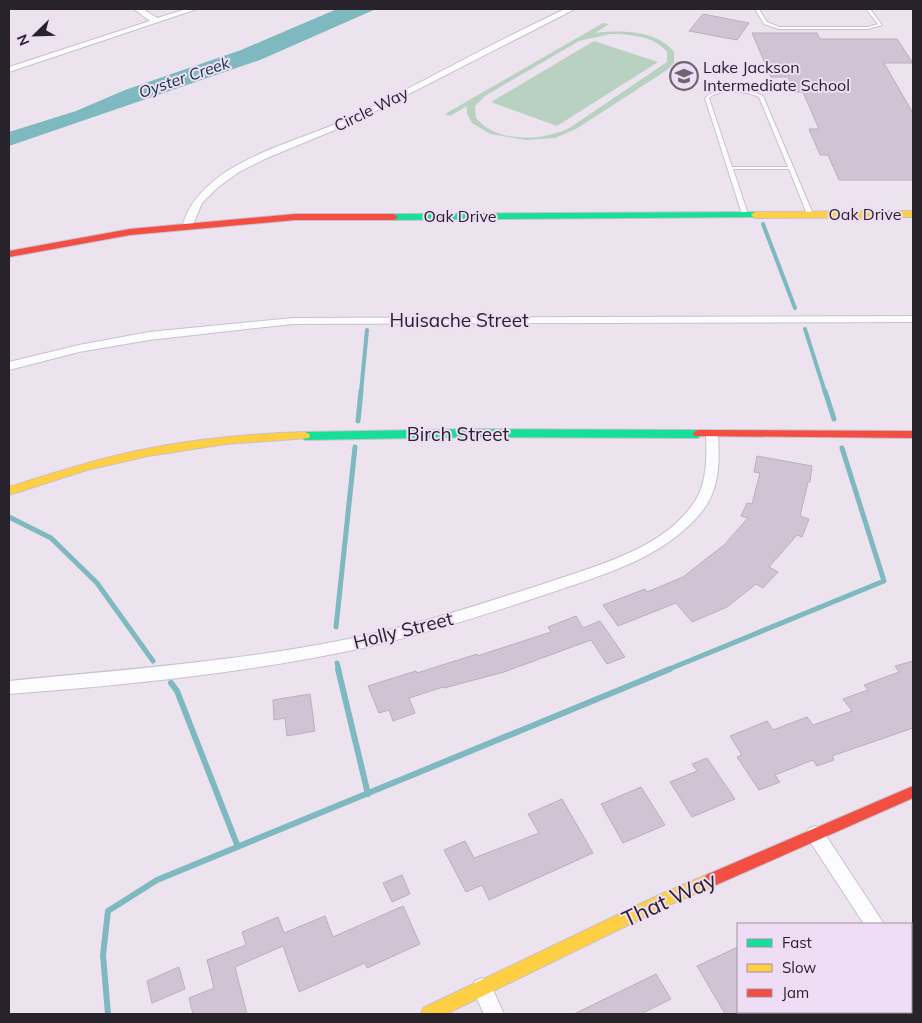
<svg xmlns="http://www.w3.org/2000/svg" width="922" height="1023" font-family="Mulish,sans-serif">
<rect width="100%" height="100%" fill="#ece3ef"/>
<path fill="#b8d1c1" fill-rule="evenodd" d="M603 23 609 24 595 33C620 30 657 30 674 52V63L667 70 576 129 555 138 526 140 490 134 472 123 467 114V106L450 116 445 114ZM610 34C629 34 655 36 667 52V62L571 127C544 142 496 143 476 118L475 106 485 96 579 41Z
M594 41 658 62 557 126 491 102Z"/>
<path fill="#7db9bf" d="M337 9H376L260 60 9 146V132L76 111 125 90 241 50Z"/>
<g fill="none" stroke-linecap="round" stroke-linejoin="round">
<path stroke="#7db9bf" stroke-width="4" d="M763 224 795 308
M805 329 825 392
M361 392 367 330"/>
<path stroke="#7db9bf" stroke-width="5" d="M825 391 834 419
M358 421 361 391
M9 517 51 538 97 583 153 661
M336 627 355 447
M337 663 339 670
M667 670 884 581 842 448"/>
<path stroke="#7db9bf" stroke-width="6" d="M338 669 368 794
M171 683 177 691 238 847
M108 1014 103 955 108 911 157 880 670 669"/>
</g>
<path fill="#d0c4d4" stroke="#b7b0ba" d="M703 14 749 23 737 40 689 31Z
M752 33H817L820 39H897L913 63H884L913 113V180H839L828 155H820L809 129H819L803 92H795L788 77H771Z
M757 456 812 466 810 482H808L800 516 809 519 802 537 797 535 769 567 778 572 763 588 756 584 727 607 692 622 676 603 618 626 603 605 645 589 647 592 683 577 724 545 748 518 741 516 747 503 752 504 760 473 754 472Z
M576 616 583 628 600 621 625 657 607 664 591 640 504 672 444 688 443 687 409 698 415 713 393 721 389 710 379 713 368 686 416 671 417 673 477 654V656L551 632 548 627Z
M913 661V728L832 756 834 760 817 766 813 760 775 775 780 782 759 790 737 757 742 755 730 736 767 721 773 730 807 717 813 725 852 711 843 699 868 690 864 685 899 672 895 666Z
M310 694 315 731 287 736 285 718 274 720 273 700Z
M707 758 735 799 692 817 670 782 697 771 692 764Z
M641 787 665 825 623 843 601 804Z
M562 799 593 853 489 900 482 885 466 892 444 850 465 841 474 858 539 833 528 814Z
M402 875 410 894 392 902 383 883Z
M403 906 420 944 367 968 365 963 299 992 283 946 235 967 247 1014H193L189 998 214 988 207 960 246 945 242 932 278 917 284 933 325 916 333 937Z
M738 947V1014H725L697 966Z
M179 967 185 989 152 1003 147 981Z
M656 974 671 999 641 1014H574Z"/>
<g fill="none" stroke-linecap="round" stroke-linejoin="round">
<defs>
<path id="lane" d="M755 9H759L767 22 779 27H868L878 24 866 9H870L882 25 868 29H779L764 24Z
M733 88 750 90 763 96 813 214 812 215 810 216 807 214 789 169H733L748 214 745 216 742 214 705 98C713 91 722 89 733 88ZM725 91C737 91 748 92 759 97L788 167H732L709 98 713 95Z"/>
<path id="street" d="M134 9H143L157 18 186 9H197L9 72V67L150 21Z
M565 9H575L354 122 267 158 239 172 217 188 202 203 192 227H184L183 225C188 203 206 186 224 173 262 148 308 137 349 118 422 83 492 43 565 9Z
M913 316V322L293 324 149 340 79 352 9 370V362L79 345 149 332 293 318Z
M712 431 718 435C720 464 719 493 699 515 661 559 602 575 550 593 488 614 426 634 363 648 247 673 127 685 9 694V681C127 669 246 661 363 636 426 622 488 602 549 582 599 565 665 548 695 501 707 482 707 457 706 435Z
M815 826 821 828 884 924H864L809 840 806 834 809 828Z
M482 978 489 981 504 1014H484L472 988 475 981Z
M911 980 913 981V1005L911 1004Z"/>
<path id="fast" d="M755 212 758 213V217L394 220 390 217 394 214Z
M474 429 698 430 703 434 698 438 474 437 305 440 300 436 305 432Z"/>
<path id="slow" d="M913 211V217L755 218 751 215 755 212Z
M305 432 309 434 310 436 309 438 226 444 148 456 87 470 9 495V487C47 475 84 463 123 454 183 440 244 434 305 432Z
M711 873 716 875 718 880 716 885 669 905 446 1014H421L423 1008 659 895Z"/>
<path id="jam" d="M295 214H394L398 217 394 220H295L130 235 9 257V251L130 229Z
M698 430 913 431V438L694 436 693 434 694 432Z
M913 786V798L716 885 711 887 706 885 704 880 706 875Z"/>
</defs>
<use href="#lane" stroke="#c8c1cb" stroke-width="2"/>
<use href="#street" stroke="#c8c1cb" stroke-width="2"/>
<use href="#fast" stroke="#c8c1cb" stroke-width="2"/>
<use href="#slow" stroke="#c8c1cb" stroke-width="2"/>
<use href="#jam" stroke="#c8c1cb" stroke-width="2"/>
<use href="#lane" fill="#fcfbfd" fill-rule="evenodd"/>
<use href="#street" fill="#fcfbfd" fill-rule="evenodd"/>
<use href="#fast" fill="#16e098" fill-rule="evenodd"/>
<use href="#slow" fill="#ffcf43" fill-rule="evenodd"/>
<use href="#jam" fill="#f24e42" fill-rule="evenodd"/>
</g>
<defs>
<symbol id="school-ring" viewBox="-11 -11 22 22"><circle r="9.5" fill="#eeddf5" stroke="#6d666f" stroke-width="1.5"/><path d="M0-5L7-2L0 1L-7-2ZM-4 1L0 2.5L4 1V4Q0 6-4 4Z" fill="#6d666f"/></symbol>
</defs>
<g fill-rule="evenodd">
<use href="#school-ring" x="668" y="60" width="32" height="32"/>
</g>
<g text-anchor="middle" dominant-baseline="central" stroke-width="4" stroke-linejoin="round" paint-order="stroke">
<g font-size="16" fill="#28222a" stroke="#eeddf5" text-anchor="start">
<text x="703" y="67">Lake Jackson<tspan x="703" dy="18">Intermediate School</tspan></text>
</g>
<g font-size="16" font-style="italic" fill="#0b3739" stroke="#eeddf5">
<text transform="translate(184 77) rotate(-19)">Oyster Creek</text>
</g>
<g font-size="16" fill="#28222a" stroke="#eeddf5">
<text transform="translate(371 109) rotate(-26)">Circle Way</text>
<text x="865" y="214">Oak Drive</text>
<text x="460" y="216">Oak Drive</text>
</g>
<g font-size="19" fill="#28222a" stroke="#eeddf5">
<text x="459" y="320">Huisache Street</text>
<text x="458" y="434">Birch Street</text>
<text transform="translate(403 630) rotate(-14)">Holly Street</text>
</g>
<g font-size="22" fill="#28222a" stroke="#eeddf5">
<text transform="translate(669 899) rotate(-25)">That Way</text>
</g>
</g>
<rect width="922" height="1023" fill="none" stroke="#28222a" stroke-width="20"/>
<rect x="737" y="923" width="175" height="90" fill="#eeddf5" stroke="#9f92a4"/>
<rect x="747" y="939" width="25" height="8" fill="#16e098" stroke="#9f92a4"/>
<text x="782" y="948" font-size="15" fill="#28222a">Fast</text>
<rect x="747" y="964" width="25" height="8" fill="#ffcf43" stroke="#9f92a4"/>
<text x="782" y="973" font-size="15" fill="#28222a">Slow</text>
<rect x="747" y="989" width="25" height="8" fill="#f24e42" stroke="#9f92a4"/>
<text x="782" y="998" font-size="15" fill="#28222a">Jam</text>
<g transform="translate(35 35) rotate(247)" stroke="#eeddf5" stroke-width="4" paint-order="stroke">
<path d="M0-4L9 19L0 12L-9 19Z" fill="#28222a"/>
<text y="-8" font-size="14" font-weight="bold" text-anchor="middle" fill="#28222a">N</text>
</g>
</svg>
